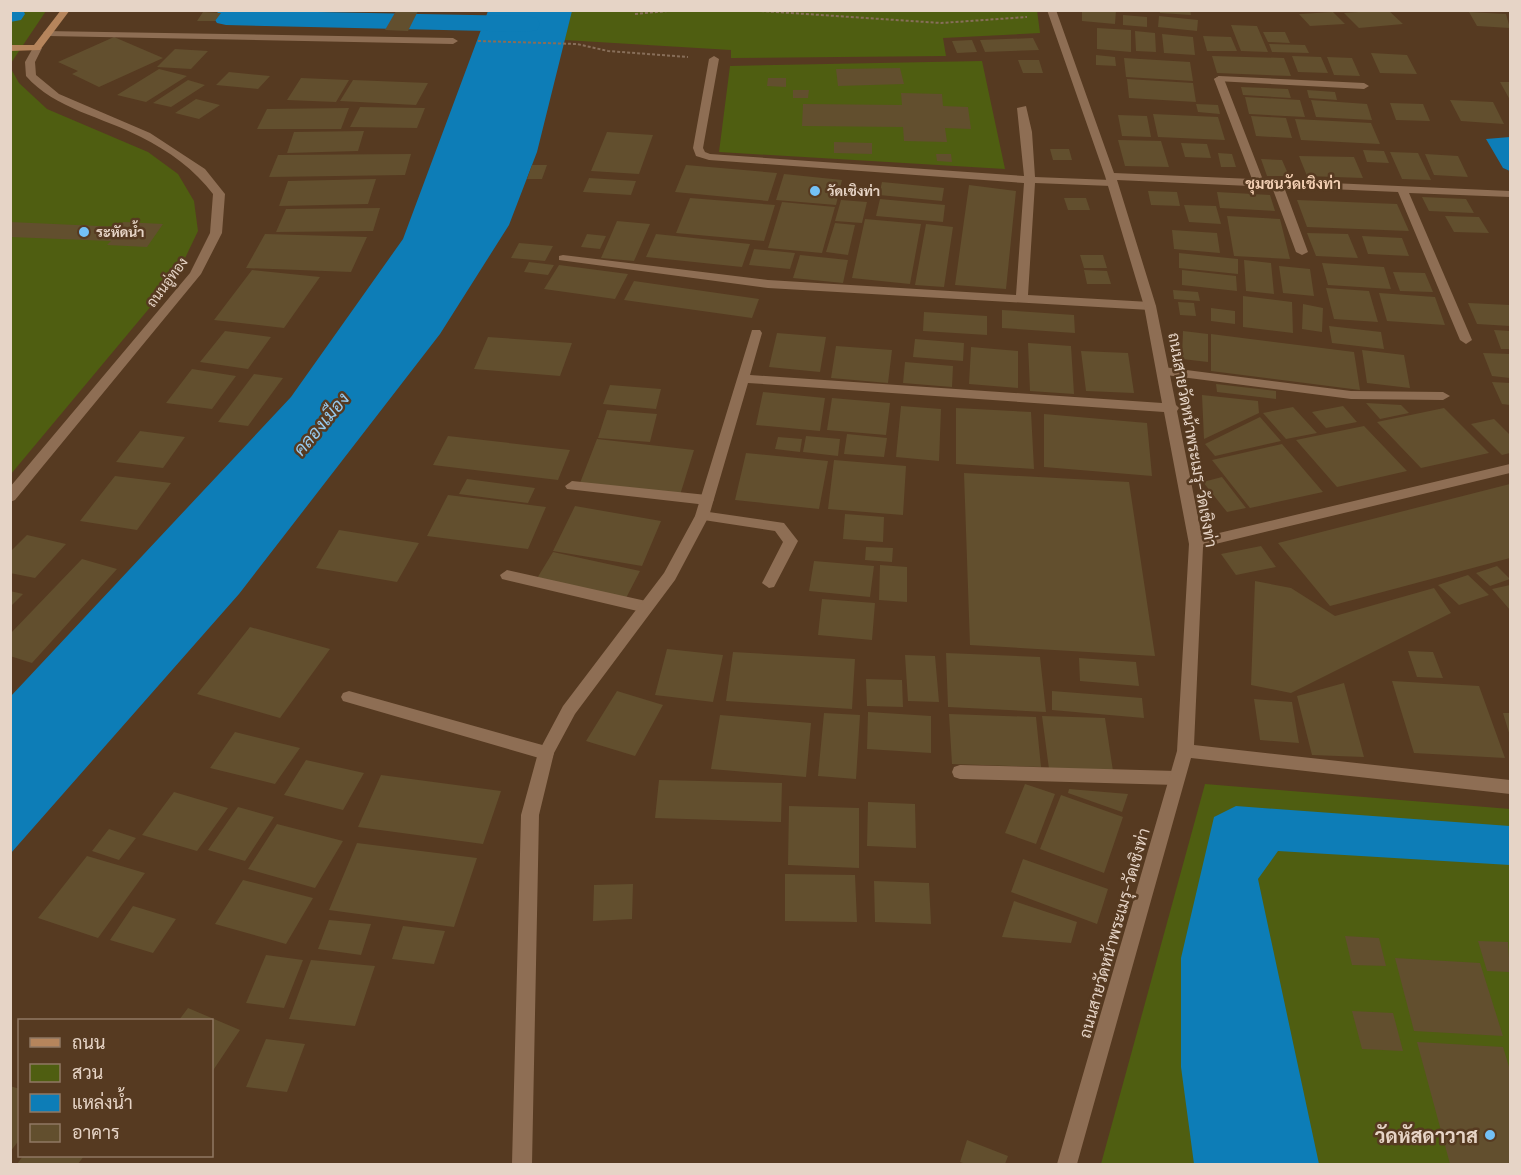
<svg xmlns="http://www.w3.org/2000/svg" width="1521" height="1175" font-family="Lora,Sarabun,serif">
<rect width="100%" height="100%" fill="#563a21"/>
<path fill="#4f5e11" d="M572 10H1037L1040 33 943 38 946 56 731 58V50L564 40Z
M11 11H46L11 63Z
M982 61 1005 169 719 152 730 66Z
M10 67 19 83 47 109 148 152 178 174 194 201 198 231 177 275 11 474Z
M1205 784 1510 809V1164H1101Z"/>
<path fill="#0d7db7" d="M488 11H572L537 152 509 225 440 334 239 594 11 853V696L291 397 403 239Z
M1510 137V171L1503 168 1486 139Z
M1236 806 1510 826V865L1278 851 1258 879 1319 1164H1194L1181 1067V958L1214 817Z"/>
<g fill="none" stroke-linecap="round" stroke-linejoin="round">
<path fill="#0d7db7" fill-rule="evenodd" d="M10 10H23L25 14 21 20 10 22Z
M220 10 527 16 537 18 540 24 537 30 527 32 226 25 217 23 213 17Z"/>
</g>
<path fill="#624f2e" d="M1082 10H1116L1115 24 1082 21Z
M1159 10H1190L1191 15 1160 13Z
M1388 10 1403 24 1359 28 1344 13Z
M396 11H418L408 31 385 30Z
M203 12 221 13 215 21H197Z
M1333 12 1345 24 1310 26 1299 14Z
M1469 12 1506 14 1510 28 1477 26Z
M1123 15 1147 17V27L1123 25Z
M1159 16 1198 20 1197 31 1158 27Z
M1231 25 1257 26 1268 52 1241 51Z
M1097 28 1131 30V52L1097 49Z
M1135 31 1155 33 1156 52 1136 51Z
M1263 32H1285L1290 43 1268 42Z
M1162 34 1193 37 1195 55 1164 53Z
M1203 36 1231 37 1237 51H1207Z
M114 37 163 58 99 87 72 74 78 71 58 62Z
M1033 38 1039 50 985 52 980 40Z
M972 40 977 52 957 53 952 41Z
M1269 44 1305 45 1309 53 1272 52Z
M175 49 208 51 191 69 157 67Z
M1371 53 1407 55 1417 74 1380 73Z
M1096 55 1115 57 1116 66 1096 65Z
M1212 56 1284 58 1291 76 1217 73Z
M1292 56 1321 57 1328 73 1298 72Z
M1327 57 1352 58 1360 76 1334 75Z
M1124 58 1190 62 1193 81 1126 77Z
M1018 60H1039L1043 73H1023Z
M900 68 904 84 838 86 836 69Z
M159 69 187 76 146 102 117 95Z
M229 72 270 76 258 89 216 85Z
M301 78 349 80 336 102 287 100Z
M768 78H786V87L767 86Z
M1127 79 1193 83 1196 102 1129 98Z
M188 80 205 85 171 107 153 103Z
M353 80 428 83 416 105 340 101Z
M1500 82H1510V100Z
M1241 87 1288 89 1291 98 1243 95Z
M793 90H809L808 98H793Z
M1307 90 1335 92 1337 100 1309 98Z
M901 93 942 94 943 106 968 107 971 129 945 128 947 142 904 141 903 127 802 126 803 104 902 105Z
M1245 97 1300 100 1305 117 1249 114Z
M196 99 220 105 199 119 175 113Z
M1311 100 1367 104 1372 120 1316 117Z
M1450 100 1493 102 1504 124 1461 121Z
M1390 103 1423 104 1430 121 1396 120Z
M1196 104 1218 105 1220 114 1198 112Z
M360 107 425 108 417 128 350 127Z
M349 108 341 129H257L267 109Z
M1153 114 1218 117 1225 140 1158 137Z
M1118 115 1147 116 1151 137 1122 136Z
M1251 116 1286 118 1292 138 1256 136Z
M1295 119 1371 123 1380 144 1301 140Z
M364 131 358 151 287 153 294 132Z
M607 132 653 135 639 174 591 171Z
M1118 140 1161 141 1169 167 1125 166Z
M834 142 872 143V154L834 153Z
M1181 143 1207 144 1211 158 1185 157Z
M1050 149H1069L1072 160H1053Z
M1363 150 1384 151 1389 163 1367 162Z
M1390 152 1418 153 1431 180 1402 179Z
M1218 153 1232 154 1236 167H1221Z
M411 154 405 175 269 177 278 155Z
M936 154H951L952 162 937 161Z
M1425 154 1458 156 1468 177 1434 175Z
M1299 156 1354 157 1363 178 1307 176Z
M1261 159 1282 160 1289 176H1267Z
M532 165H547L542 179H527Z
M686 165 777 173 768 201 675 192Z
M784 174 842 180 836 205 776 200Z
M589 178 636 181 631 195 583 192Z
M376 179 368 204 279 206 288 181Z
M882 182 944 188 942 201 879 195Z
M969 185 1016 191 1006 289 955 285Z
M1148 191 1177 192 1180 206 1151 205Z
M1217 192 1270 195 1275 211 1220 208Z
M1422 197 1466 199 1474 213 1429 211Z
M690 198 775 205 764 241 676 233Z
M1064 198H1086L1090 210H1068Z
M880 199 945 205 943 222 876 216Z
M841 200 867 202 862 223 835 221Z
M1297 200 1397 204 1409 231 1307 227Z
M782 202 835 207 822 253 768 248Z
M1184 205 1216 206 1221 224 1189 222Z
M380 208 373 231 276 232 286 209Z
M1227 216 1280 219 1290 259 1234 256Z
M1445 216 1479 217 1489 233 1454 232Z
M865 219 921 224 910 284 852 278Z
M617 221 650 224 634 261 601 258Z
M10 222 120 227 123 222 163 224 147 247 107 245 111 241 10 237Z
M835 223 855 225 848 255 826 252Z
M926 224 953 227 944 287 915 285Z
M1172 230 1217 233 1220 253 1174 249Z
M1307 233 1348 234 1358 258 1316 256Z
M265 234 367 237 351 272 246 268Z
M587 234 606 236 600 249 581 247Z
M656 234 750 244 742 267 646 257Z
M1362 236 1402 238 1409 256 1368 254Z
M519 243 553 246 545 261 511 258Z
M754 249 795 253 790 269 749 265Z
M1179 253 1238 259V274L1179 268Z
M800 255 848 260 843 283 793 278Z
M1080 255H1103L1107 268H1084Z
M1244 260 1271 263 1274 294 1246 291Z
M529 262 554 265 548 275 524 272Z
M1322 263 1384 267 1391 289 1328 285Z
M559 265 628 274 615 299 544 289Z
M1279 266 1310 269 1314 296 1283 293Z
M252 270 320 277 284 328 214 320Z
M1084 270 1107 271 1111 284H1087Z
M1182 270 1236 276 1237 291 1182 285Z
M1393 272 1425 273 1433 292 1400 291Z
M634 281 759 299 752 318 624 300Z
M1326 288 1369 291 1378 322 1334 319Z
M1173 290 1198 292 1200 301 1174 299Z
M1379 293 1435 297 1445 325 1387 321Z
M1243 296 1292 302 1293 333 1243 327Z
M1178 302 1194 303 1196 316 1180 315Z
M1468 303 1510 305V326L1477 324Z
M1303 304 1323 308 1322 332 1302 329Z
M1211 308 1235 311V324L1211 321Z
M1002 310 1074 315 1075 333 1002 328Z
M924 312 987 316V335L923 331Z
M1329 326 1381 332 1384 349 1332 343Z
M1494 330 1510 331V349H1501Z
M225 331 271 337 248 369 200 362Z
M1183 331 1208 334V362L1182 359Z
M777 333 826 337 820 372 769 367Z
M1211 334 1354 352 1360 390 1211 371Z
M488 337 572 343 560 376 474 369Z
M915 339 964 343 963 361 913 357Z
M1028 343 1071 346 1074 394 1030 391Z
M836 346 892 350 888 383 831 378Z
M971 347 1018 351V388L969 384Z
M1362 350 1404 355 1410 388 1367 383Z
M1081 351 1128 353 1134 393 1086 391Z
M1483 353 1510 354V378L1492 376Z
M905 362 953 366 952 387 903 383Z
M192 369 236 376 212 409 166 403Z
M254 374 283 378 248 426 218 422Z
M1492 382 1510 383V405L1502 404Z
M1216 384 1276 391V399L1217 392Z
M610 385 661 389 656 409 603 404Z
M763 392 825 398 820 431 756 425Z
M1202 395 1258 401 1259 413 1204 439Z
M832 398 890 403 886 435 827 430Z
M1366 403 1401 405 1409 413 1380 419Z
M901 406 941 409 939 461 896 457Z
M1343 406 1357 422 1326 428 1312 412Z
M1293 407 1317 433 1286 439 1263 413Z
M956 408 1031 412 1034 469 956 464Z
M1444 408 1489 453 1421 468 1377 422Z
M607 410 657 414 650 442 598 438Z
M1044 414 1147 423 1152 476 1044 467Z
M1260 417 1281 441 1215 456 1205 444Z
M1494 419 1510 435V453L1502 455 1471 424Z
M1364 426 1407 471 1337 487 1296 440Z
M140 431 185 437 163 468 116 462Z
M847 434 887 438 884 457 844 454Z
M448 436 570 450 558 480 433 465Z
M806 436 840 439 838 456 803 452Z
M778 437 802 439 800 452 775 449Z
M597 439 694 450 680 495 580 483Z
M1282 444 1323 492 1250 508 1212 460Z
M746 453 828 461 819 509 735 500Z
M834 460 906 466 903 515 828 509Z
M964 473 1129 482 1155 656 970 645Z
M115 476 171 483 137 530 80 521Z
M1222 477 1246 508 1227 512 1203 482Z
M467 479 535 488 528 503 459 494Z
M1510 484V558L1330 606 1278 543Z
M448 495 546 507 528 549 427 536Z
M575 506 661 521 642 566 553 551Z
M845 514 884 517 883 542 843 539Z
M339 530 419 543 397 582 316 568Z
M27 535 66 544 35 578 10 573V552Z
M1261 546 1276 567 1236 575 1221 554Z
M866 547 893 548 892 562 865 560Z
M553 552 640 571 625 600 536 580Z
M82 559 117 569 32 663 10 656V634Z
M814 561 874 566 870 597 809 591Z
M880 565 907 567V602L879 600Z
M1497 566 1510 579 1490 586 1476 573Z
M1468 575 1489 595 1459 605 1438 585Z
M1255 581 1291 588 1335 616 1434 588 1451 613 1291 693 1251 685Z
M1510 585V610L1492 589Z
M10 591 23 594 10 607Z
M822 599 875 603 872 640 818 635Z
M250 627 330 649 280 718 197 694Z
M667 649 723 655 713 702 655 695Z
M1408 651 1433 652 1443 678 1417 677Z
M733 652 855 659 852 709 726 701Z
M946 653 1040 657 1046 712 948 707Z
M905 655 935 656 939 702 908 701Z
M1079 658 1136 662 1139 686 1080 681Z
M866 679 902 680 903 707 867 706Z
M1392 681 1479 686 1505 758 1414 753Z
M1344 683 1364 757 1312 755 1297 696Z
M617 691 663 705 635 756 586 741Z
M1052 691 1142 698 1144 718 1052 710Z
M1254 699 1292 702 1299 743 1260 740Z
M868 712 931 716V753L867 749Z
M824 713 860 715 856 779 818 776Z
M1503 713H1510V736Z
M949 714 1036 717 1041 767 952 764Z
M720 715 811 723 806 777 711 769Z
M1042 716 1105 718 1113 771 1049 769Z
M235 732 300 748 275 784 210 768Z
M306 760 364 773 343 810 284 795Z
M381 775 501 791 483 844 358 827Z
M659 780 782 783 781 822 655 818Z
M1025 784 1055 794 1036 844 1005 833Z
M1069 789 1128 794 1122 812 1068 793Z
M174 792 228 808 197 851 142 835Z
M1061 795 1123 817 1104 873 1040 849Z
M868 802 915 804 916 848 867 846Z
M789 806 859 808V868L788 865Z
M238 807 274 817 245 861 208 850Z
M277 824 343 841 315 888 248 869Z
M109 829 136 838 119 860 92 851Z
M357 843 477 858 454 927 329 910Z
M87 856 145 873 98 938 38 918Z
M1023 859 1108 889 1097 924 1011 892Z
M785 874 855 875 857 922 785 921Z
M243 880 313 898 286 944 215 924Z
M874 881 929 883 931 924 875 922Z
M633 884 632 919 593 921 594 885Z
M1014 901 1077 922 1071 943 1002 937Z
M133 906 176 919 153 953 110 940Z
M329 920 371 924 361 955 318 949Z
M403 926 445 931 434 964 392 959Z
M1345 936 1379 938 1386 966 1352 965Z
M1478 941 1508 942 1510 972 1487 971Z
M266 955 303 960 284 1008 246 1003Z
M1395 958 1480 963 1503 1036 1414 1031Z
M311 960 375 966 355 1026 289 1019Z
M188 1008 240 1030 212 1072V1020H179Z
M1352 1011 1393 1013 1403 1051 1362 1049Z
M266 1039 305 1044 287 1092 246 1087Z
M1417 1042 1503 1047 1510 1070V1164H1450Z
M10 1086 20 1089V1139L10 1152Z
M967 1140 1008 1156 1005 1164H966L960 1162Z
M23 1156H84L78 1164H17Z"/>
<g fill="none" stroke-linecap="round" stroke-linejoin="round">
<path stroke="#876e59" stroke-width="2" stroke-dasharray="3 2" stroke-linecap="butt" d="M746 10 941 23 1027 17
M635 14 678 10
M478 41 577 44 608 51 688 57"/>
<path fill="#8e6e54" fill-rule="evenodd" d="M714 56 719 59 703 148 705 152 710 154 1024 176 1017 108 1026 106 1032 132 1035 177 1111 180 1116 183 1111 186 1035 183 1028 295 1150 302 1156 306 1150 310 768 288 559 260V256L563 255 768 280 1016 295 1024 183 709 160 696 156 693 148 709 59Z
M1219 76 1364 83 1369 86 1364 89 1216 81 1214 79Z
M1163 367 1351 391 1443 392 1450 396 1443 400 1351 399 1158 374 1157 371Z
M572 481 707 495 714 500 707 505 567 489 565 486Z
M702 511 784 523 798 541 774 587 769 588 762 583 783 542 775 531 697 519 695 516Z
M507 570 646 601 654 607 646 613 502 579 500 575Z
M349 691 546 746 552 748 554 753 552 758 546 760 343 701 341 697 343 693Z
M960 765 1176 771 1182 773 1184 778 1182 783 1176 785 960 779 954 777 952 772 954 767Z"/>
<path fill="#8e6e54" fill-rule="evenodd" d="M1047 10H1056L1114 173 1252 179 1214 79 1219 76 1224 79 1263 180 1510 191V197L1409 193 1472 340 1466 344 1460 340 1398 192 1284 187 1308 252 1302 255 1296 252 1272 187 1117 180 1156 306 1176 405 1179 408 1177 411 1202 537 1510 464V473L1203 547 1194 745 1510 780V794L1191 758 1077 1164H1057L1177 751 1189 544 1164 412 748 383 709 516 675 580 575 714 554 753 539 815 532 1164H512L521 815 538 753 563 706 664 573 695 516 752 330H760L762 333 750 375 1162 403 1144 306 1105 176Z
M45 31 453 38 458 41 453 44 48 36 43 33Z"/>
<path fill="#8e6e54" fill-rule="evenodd" d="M34 46 42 48 35 62 36 75 59 94 150 133 205 169 225 194 222 233 201 274 15 500 10 502V487L190 273 210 233 213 194C195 170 169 151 141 137 103 117 55 109 26 76L25 62Z"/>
<path fill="#b6855c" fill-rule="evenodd" d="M61 10H70L40 50 10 51V45H34Z"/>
</g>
<g fill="#73c1f6" stroke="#563a21" stroke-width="2">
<circle cx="815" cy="191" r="6"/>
<circle cx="84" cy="232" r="6"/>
<circle cx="1490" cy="1135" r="6"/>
</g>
<g text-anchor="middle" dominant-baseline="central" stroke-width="5" stroke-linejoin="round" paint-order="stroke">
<g font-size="14" font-weight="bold" fill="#e6d4c6" stroke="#563a21" text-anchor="start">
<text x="827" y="191">วัดเชิงท่า</text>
<text x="96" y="232">ระหัดน้ำ</text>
</g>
<g font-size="14" fill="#e6d4c6" stroke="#563a21">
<text transform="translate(167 282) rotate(-53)">ถนนอู่ทอง</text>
</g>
<g font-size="15" font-weight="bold" fill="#f3cfb3" stroke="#563a21">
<text x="1293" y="183">ชุมชนวัดเชิงท่า</text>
</g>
<g font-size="16" fill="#e6d4c6" stroke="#563a21">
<text transform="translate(1193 440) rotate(80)">ถนนสายวัดหน้าพระเมรุ-วัดเชิงท่า</text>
<text transform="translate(1114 933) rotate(-74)">ถนนสายวัดหน้าพระเมรุ-วัดเชิงท่า</text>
</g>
<g font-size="18" font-style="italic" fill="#96c9ee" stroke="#563a21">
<text transform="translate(321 424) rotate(-50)">คลองเมือง</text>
</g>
<g font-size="20" font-weight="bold" fill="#e6d4c6" stroke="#563a21" text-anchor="end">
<text x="1478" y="1135">วัดหัสดาวาส</text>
</g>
</g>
<rect width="1521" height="1175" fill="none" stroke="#e6d4c6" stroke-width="24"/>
<rect x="18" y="1019" width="195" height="138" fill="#563a21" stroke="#907863" stroke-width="1.5"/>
<rect x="30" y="1038" width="30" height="9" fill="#b6855c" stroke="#907863" stroke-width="1.5"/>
<text x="72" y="1049" font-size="18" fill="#e6d4c6">ถนน</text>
<rect x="30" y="1064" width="30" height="18" fill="#4f5e11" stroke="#907863" stroke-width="1.5"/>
<text x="72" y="1079" font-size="18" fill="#e6d4c6">สวน</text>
<rect x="30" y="1094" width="30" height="18" fill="#0d7db7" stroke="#907863" stroke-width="1.5"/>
<text x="72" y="1109" font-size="18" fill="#e6d4c6">แหล่งน้ำ</text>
<rect x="30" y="1124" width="30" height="18" fill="#624f2e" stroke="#907863" stroke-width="1.5"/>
<text x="72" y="1139" font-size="18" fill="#e6d4c6">อาคาร</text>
</svg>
